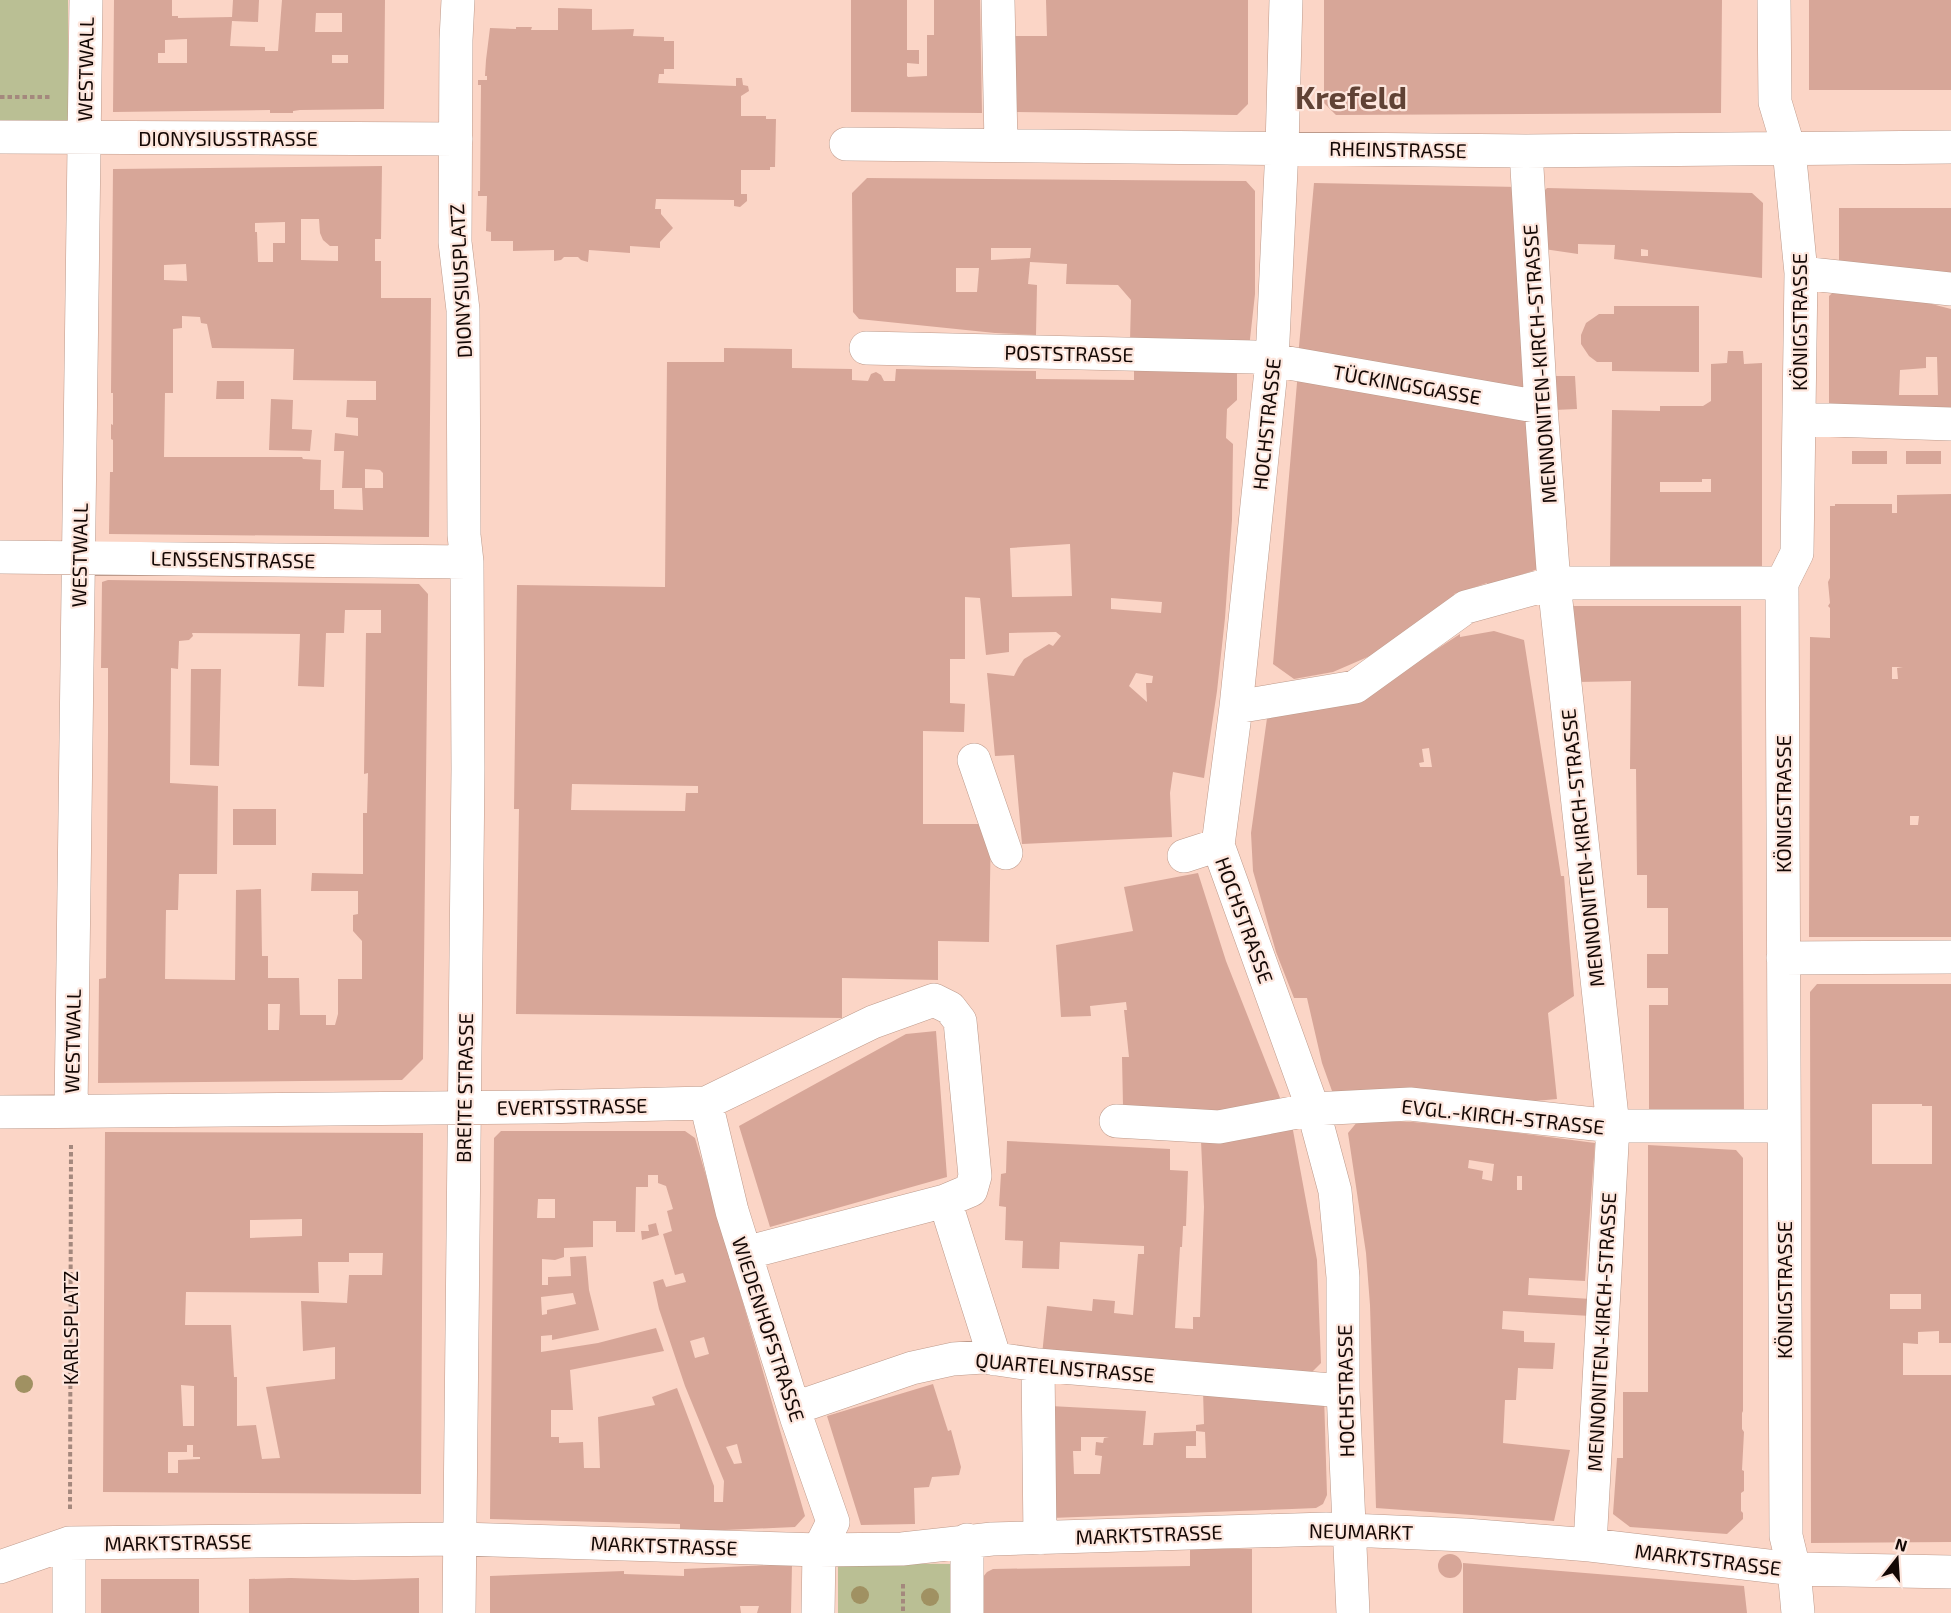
<svg xmlns="http://www.w3.org/2000/svg" width="1951" height="1613" font-family="'Exo 2',sans-serif">
<rect width="100%" height="100%" fill="#fbd5c6"/>
<path fill="#babf94" d="M0 0H68V128H0Z
M838 1563 956 1564V1613H838Z"/>
<path fill="#d7a698" fill-rule="evenodd" d="M114 0H172V16H178V18L232 17 233 0H259L258 22 232 21 230 46 265 47V51H278L282 0H385L384 109 300 110 293 111V113H270V110L113 112ZM316 13H342V32H315ZM187 39V63H158V53H165V40ZM332 55H348V63H332Z
M851 0H907V50H919V64L907 63V76L908 77 927 76V35H934V0H980L982 113 851 112Z
M1046 0H1248V104L1237 115 1010 112V36H1047Z
M1324 0H1722L1721 113 1336 115 1324 103Z
M1809 0H1951V90H1809Z
M558 8 592 9V30L634 29 633 36 664 37V41H674V69H664V74H659L658 83 736 86V78H742L743 85 748 86 749 91 741 96V116H766V119H776L775 167H770V170H741V194H747V201L740 207 734 206V200L656 199 655 209H661V214L673 228 660 242V248L630 246V253L589 250 588 262 581 260 578 257H564L561 260 554 261V250L513 251V241H491V232L486 231 487 196H478V191H480L481 85H478V80H487V76H485L486 60 490 28 516 29V27H532L531 30H558Z
M382 166 381 239H375V261H381V298H431L429 537 109 534 110 472H113V440L111 439V424L113 425V393H111L113 169ZM301 219H319L320 233 323 240 330 246H338V261L301 260ZM285 222V243H273V262H258L257 232H255V223ZM186 264 187 281 164 280V265ZM182 316 200 317 201 323 207 324 212 348 294 349 293 380 376 381V400H347L346 417 358 418V436L335 433 334 451H344L342 488H362L363 510 334 509V490H320L321 460 303 459 302 457H164L165 393H173V329L182 328ZM365 469 380 470 383 473V488H365Z
M867 178 1246 181 1255 191V294L1249 348 1130 341 1131 300 1118 285 1066 284 1067 264 1030 262 1028 284 1037 285 1036 335 995 333 859 319 853 312 852 193ZM991 248H1031L1030 258 991 260ZM956 268H979L977 292H956Z
M1314 183 1519 187 1528 398 1298 357Z
M1547 188 1752 193 1763 203 1762 278 1614 259 1615 245 1578 244V254L1544 249 1543 192ZM1641 249 1648 250V256H1641Z
M1839 208H1951V276L1839 262Z
M1838 288 1901 296 1951 309V419H1829V296ZM1926 357H1937L1938 395H1899L1900 370 1926 368Z
M1614 306H1699V372L1612 371V362H1597L1589 356 1581 344V335L1586 323 1599 314H1614Z
M724 348 792 349V368L852 369V380L868 381 871 374 876 372 881 375 884 381H895L896 369 1036 371V379L1134 380V365L1237 369V400L1227 409 1226 438 1233 444 1232 520 1225 618 1217 691 1204 778 1173 772 1170 793 1172 837 1022 844 1014 755 995 756 987 673 1014 676 1018 668 1024 659 1049 644 1053 646 1061 636 1056 632 1009 633V652L986 655 980 598 965 597V659H950V703L965 704 964 732 923 731V824H991L989 942 938 941V980L842 978V1018L516 1014 519 809H514L517 585 665 587 667 362H724ZM1070 544 1072 596 1012 597 1010 548ZM1111 598 1162 602 1161 613 1111 609ZM1136 673 1153 676 1152 683H1146L1147 702 1129 686ZM572 784 698 786V793H686L685 811 571 810Z
M1728 351H1743L1744 364 1762 363V569L1610 566 1612 410 1660 411V406H1703L1711 401V364L1727 363ZM1702 479H1711V492H1660V482H1702Z
M1298 371 1529 411 1538 569 1488 586 1487 583 1454 594 1456 599 1426 619 1370 656 1333 672 1294 679 1273 664Z
M1552 376H1575L1577 409 1554 410Z
M217 381H244V399H216Z
M271 399 293 400 292 429 312 430 310 451 269 450Z
M1852 451H1887V464H1852Z
M1906 451H1941V464H1906Z
M1951 494V937H1809L1810 637 1830 638V608L1828 606 1830 603 1828 582 1830 578V506H1835V504H1892V513H1897V495ZM1892 667H1903L1897 668 1898 679H1892ZM1910 816H1919L1918 825H1910Z
M108 580 419 584 428 594 423 1059 402 1080 98 1083 99 979 106 978 108 732V668H101L102 582ZM345 610H381V633H366L364 774 368 773 367 813H363V874L312 873 311 891H358V914L353 915V931L362 941V979H338V1014L335 1025H326V1015H300L299 978H268V956H262L261 889 236 890 235 980 165 979 166 910H178L179 874H217L218 786 170 783 171 668 178 669 179 641 189 640 193 636 192 633 300 634 298 686 324 687 326 633H344ZM268 1004H280L279 1030H268Z
M1569 606H1741L1744 1113 1649 1110V1005H1668V988H1647V954H1668V908H1647V875H1637L1636 769H1630L1631 681 1577 682Z
M1494 631 1524 640 1561 876H1564L1574 996 1548 1013 1557 1099 1514 1103 1332 1091 1322 1063 1307 998H1294L1276 952 1253 871 1251 833 1268 711 1364 697 1460 634V637ZM1429 748 1432 767H1420L1419 763 1424 762 1422 749Z
M191 669H221L219 766 190 765Z
M233 809H276V845H233Z
M1198 873 1226 961 1282 1103 1227 1113 1123 1106 1122 1057H1129L1124 1010H1127L1126 1002 1090 1006 1091 1016 1061 1017 1056 945 1133 931 1124 887Z
M1817 984H1951V1343H1939V1331L1918 1332V1344L1903 1343V1375H1951V1542L1811 1543 1810 992ZM1872 1104H1922V1106H1932V1164H1872ZM1890 1294H1921V1309H1890Z
M936 1031 947 1177 770 1227 739 1126 906 1034Z
M1358 1121 1413 1122 1471 1127 1595 1143 1585 1281 1529 1278 1528 1295 1591 1299V1316L1503 1311 1502 1329 1524 1331V1342L1555 1343 1553 1369 1518 1368 1516 1400H1505L1503 1443 1570 1450 1554 1521 1376 1508 1370 1305 1366 1253 1348 1133ZM1469 1160 1494 1164 1492 1181 1482 1179 1483 1171 1468 1168ZM1517 1176H1522V1190H1517Z
M1292 1125 1317 1260 1321 1363 1311 1373 1042 1355 1047 1306 1092 1311 1093 1299 1115 1301 1114 1313 1133 1315 1138 1254H1144V1246L1060 1242 1059 1269 1022 1268 1023 1241 1005 1240 1006 1207 999 1206 1001 1174 1006 1173 1007 1141 1170 1149V1170L1188 1171 1186 1226H1183L1182 1247H1180L1175 1328 1193 1329V1317H1200L1204 1207 1201 1141Z
M501 1131H685L695 1138 805 1516 795 1527 680 1532V1524L490 1519 494 1138ZM648 1175H658V1183L666 1186 673 1209 667 1211 672 1231 663 1234 675 1275 683 1273 686 1282 666 1287 663 1279 653 1282 659 1309 685 1386 724 1481 723 1502H714V1486L677 1388 652 1397 655 1405 598 1417 600 1468H584L583 1442 559 1443V1437H551V1410H573L570 1370 664 1351 656 1328 598 1343 541 1352V1336L552 1335V1340L599 1330 589 1290 586 1256 570 1257 571 1276 548 1277V1285H542V1259L555 1260 564 1257V1248L593 1247V1221H616V1232H635L636 1187H648ZM538 1199H555V1218H537ZM573 1293 576 1304 547 1310V1314L542 1315 541 1297ZM704 1337 709 1354 695 1358 690 1341ZM737 1444 742 1463 734 1464 726 1447Z
M105 1132 423 1133 421 1494 103 1492ZM302 1219V1236L250 1238V1220ZM349 1253H383L382 1275H349L347 1303 301 1301 303 1351 335 1347V1379L266 1387 280 1458 262 1459 256 1425 237 1426V1377H234L231 1325H185L186 1292 319 1293 318 1262H349ZM181 1385 194 1386V1426H183ZM187 1445H193V1457H200V1459L178 1460V1473H168V1452H187Z
M1648 1145 1736 1150 1743 1158V1411L1742 1413V1429L1744 1432 1742 1470 1744 1471V1491L1741 1493V1511L1743 1513V1519L1727 1534 1630 1527 1613 1514 1617 1458H1623V1392H1648Z
M656 1223 659 1235 642 1240 641 1231H649L648 1225Z
M933 1384 948 1431 951 1430 961 1467 959 1475 932 1477 929 1487 914 1488 915 1524 861 1525 827 1416Z
M1203 1391 1324 1395 1327 1495 1323 1504 1316 1508 1292 1509 1051 1518 1050 1406 1146 1411 1143 1445H1153L1154 1433 1196 1431V1425L1204 1424ZM1196 1431 1205 1432 1206 1458H1186V1446H1196ZM1081 1437H1109L1104 1438 1103 1443 1096 1442 1095 1455 1102 1456 1100 1474H1074L1073 1451H1081Z
M1190 1549H1252V1613H983V1577L987 1572 993 1569 1190 1566Z
M1438 1566a12 12 0 1 1 24 0a12 12 0 1 1-24 0Z
M1463 1563 1744 1586 1747 1613H1463Z
M792 1564 791 1613H757L759 1606H740L741 1613H490V1576L624 1571V1574L684 1576V1569Z
M291 1578 354 1580 419 1578V1613H249V1579Z
M101 1579H199V1613H101Z"/>
<g fill="none" stroke-linecap="round" stroke-linejoin="round">
<defs>
<path id="minor" d="M458 0 456 40 455 242 463 310 464 535 467 562 468 769 459 1613
M998 0 1001 144
M1286 0 1282 148 1272 361 1236 707 1218 845 1313 1109 1335 1191 1343 1277V1391L1353 1613
M1774 0 1775 102 1789 149 1801 273 1797 553 1782 583 1786 1536 1794 1569 1798 1613
M0 137 456 139
M846 144 1526 151 1951 147
M1526 151 1541 407 1554 583 1613 1126 1590 1545
M1801 273 1951 289
M866 348 1254 357 1541 407
M1799 419 1951 424
M0 557 467 562
M1236 707 1355 687 1466 607 1554 583H1782
M974 760 1006 853
M1184 856 1218 845
M1783 958 1951 957
M706 1103 732 1211 797 1419 833 1522 819 1550 818 1613
M71 1110 86 0
M0 1112 541 1107 706 1103 873 1022 934 1000 950 1008 960 1021 975 1176 971 1190 945 1201 745 1253
M1116 1121 1219 1127 1313 1109 1410 1104 1613 1126H1783
M945 1201 995 1359
M1038 1365 1040 1538
M795 1408 912 1368 953 1359 983 1357 1038 1365 1343 1391
M0 1567 69 1543 460 1539 819 1550 902 1549 992 1539 1326 1529 1465 1535 1590 1545 1794 1569 1951 1572
M69 1613V1543
M967 1613V1540"/>
</defs>
<use href="#minor" stroke="#bd9a8b" stroke-width="34"/>
<path stroke="#a4887d" stroke-width="4" stroke-dasharray="4.5 3" stroke-linecap="butt" d="M0 97H50
M70 1509 71 1145
M903 1584V1613"/>
<use href="#minor" stroke="#fff" stroke-width="33"/>
</g>
<g fill="#a09162">
<circle cx="24" cy="1384" r="9"/>
<circle cx="860" cy="1595" r="9"/>
<circle cx="930" cy="1597" r="9"/>
</g>
<g text-anchor="middle" dominant-baseline="central" stroke-width="4.5" stroke-linejoin="round" paint-order="stroke">
<g font-size="20" fill="#140805" stroke="#fde6dd">
<text transform="translate(85 69) rotate(-89)">WESTWALL</text>
<text x="228" y="138">DIONYSIUSSTRASSE</text>
<text transform="translate(1398 149) rotate(1)">RHEINSTRASSE</text>
<text transform="translate(460 281) rotate(-93)">DIONYSIUSPLATZ</text>
<text transform="translate(1799 322) rotate(-90)">KÖNIGSTRASSE</text>
<text transform="translate(1069 353) rotate(1)">POSTSTRASSE</text>
<text transform="translate(1539 364) rotate(-94)">MENNONITEN-KIRCH-STRASSE</text>
<text transform="translate(1407 384) rotate(10)">TÜCKINGSGASSE</text>
<text transform="translate(1266 424) rotate(-84)">HOCHSTRASSE</text>
<text transform="translate(79 555) rotate(-89)">WESTWALL</text>
<text transform="translate(233 559) rotate(1)">LENSSENSTRASSE</text>
<text transform="translate(1783 804) rotate(-90)">KÖNIGSTRASSE</text>
<text transform="translate(1582 848) rotate(-96)">MENNONITEN-KIRCH-STRASSE</text>
<text transform="translate(1245 920) rotate(70)">HOCHSTRASSE</text>
<text transform="translate(72 1041) rotate(-89)">WESTWALL</text>
<text transform="translate(464 1088) rotate(-89)">BREITE STRASSE</text>
<text transform="translate(572 1106) rotate(-1)">EVERTSSTRASSE</text>
<text transform="translate(1503 1116) rotate(6)">EVGL.-KIRCH-STRASSE</text>
<text transform="translate(1784 1290) rotate(-90)">KÖNIGSTRASSE</text>
<text transform="translate(70 1328) rotate(-90)">KARLSPLATZ</text>
<text transform="translate(769 1329) rotate(72)">WIEDENHOFSTRASSE</text>
<text transform="translate(1601 1332) rotate(-87)">MENNONITEN-KIRCH-STRASSE</text>
<text transform="translate(1065 1367) rotate(5)">QUARTELNSTRASSE</text>
<text transform="translate(1345 1391) rotate(-91)">HOCHSTRASSE</text>
<text transform="translate(1361 1531) rotate(1)">NEUMARKT</text>
<text transform="translate(1149 1534) rotate(-2)">MARKTSTRASSE</text>
<text transform="translate(178 1542) rotate(-1)">MARKTSTRASSE</text>
<text transform="translate(664 1545) rotate(2)">MARKTSTRASSE</text>
<text transform="translate(1708 1559) rotate(7)">MARKTSTRASSE</text>
</g>
<g font-size="32" font-weight="bold" fill="#604235" stroke="#fde6dd">
<text x="1351" y="96">Krefeld</text>
</g>
</g>
<g transform="translate(1897 1559) rotate(17)" stroke="#fde6dd" stroke-width="4.5" paint-order="stroke">
<path d="M0-4.5L10 22L0 15L-10 22Z" fill="#140805"/>
<text y="-9" font-size="16" font-weight="bold" text-anchor="middle" fill="#140805">N</text>
</g>
</svg>
